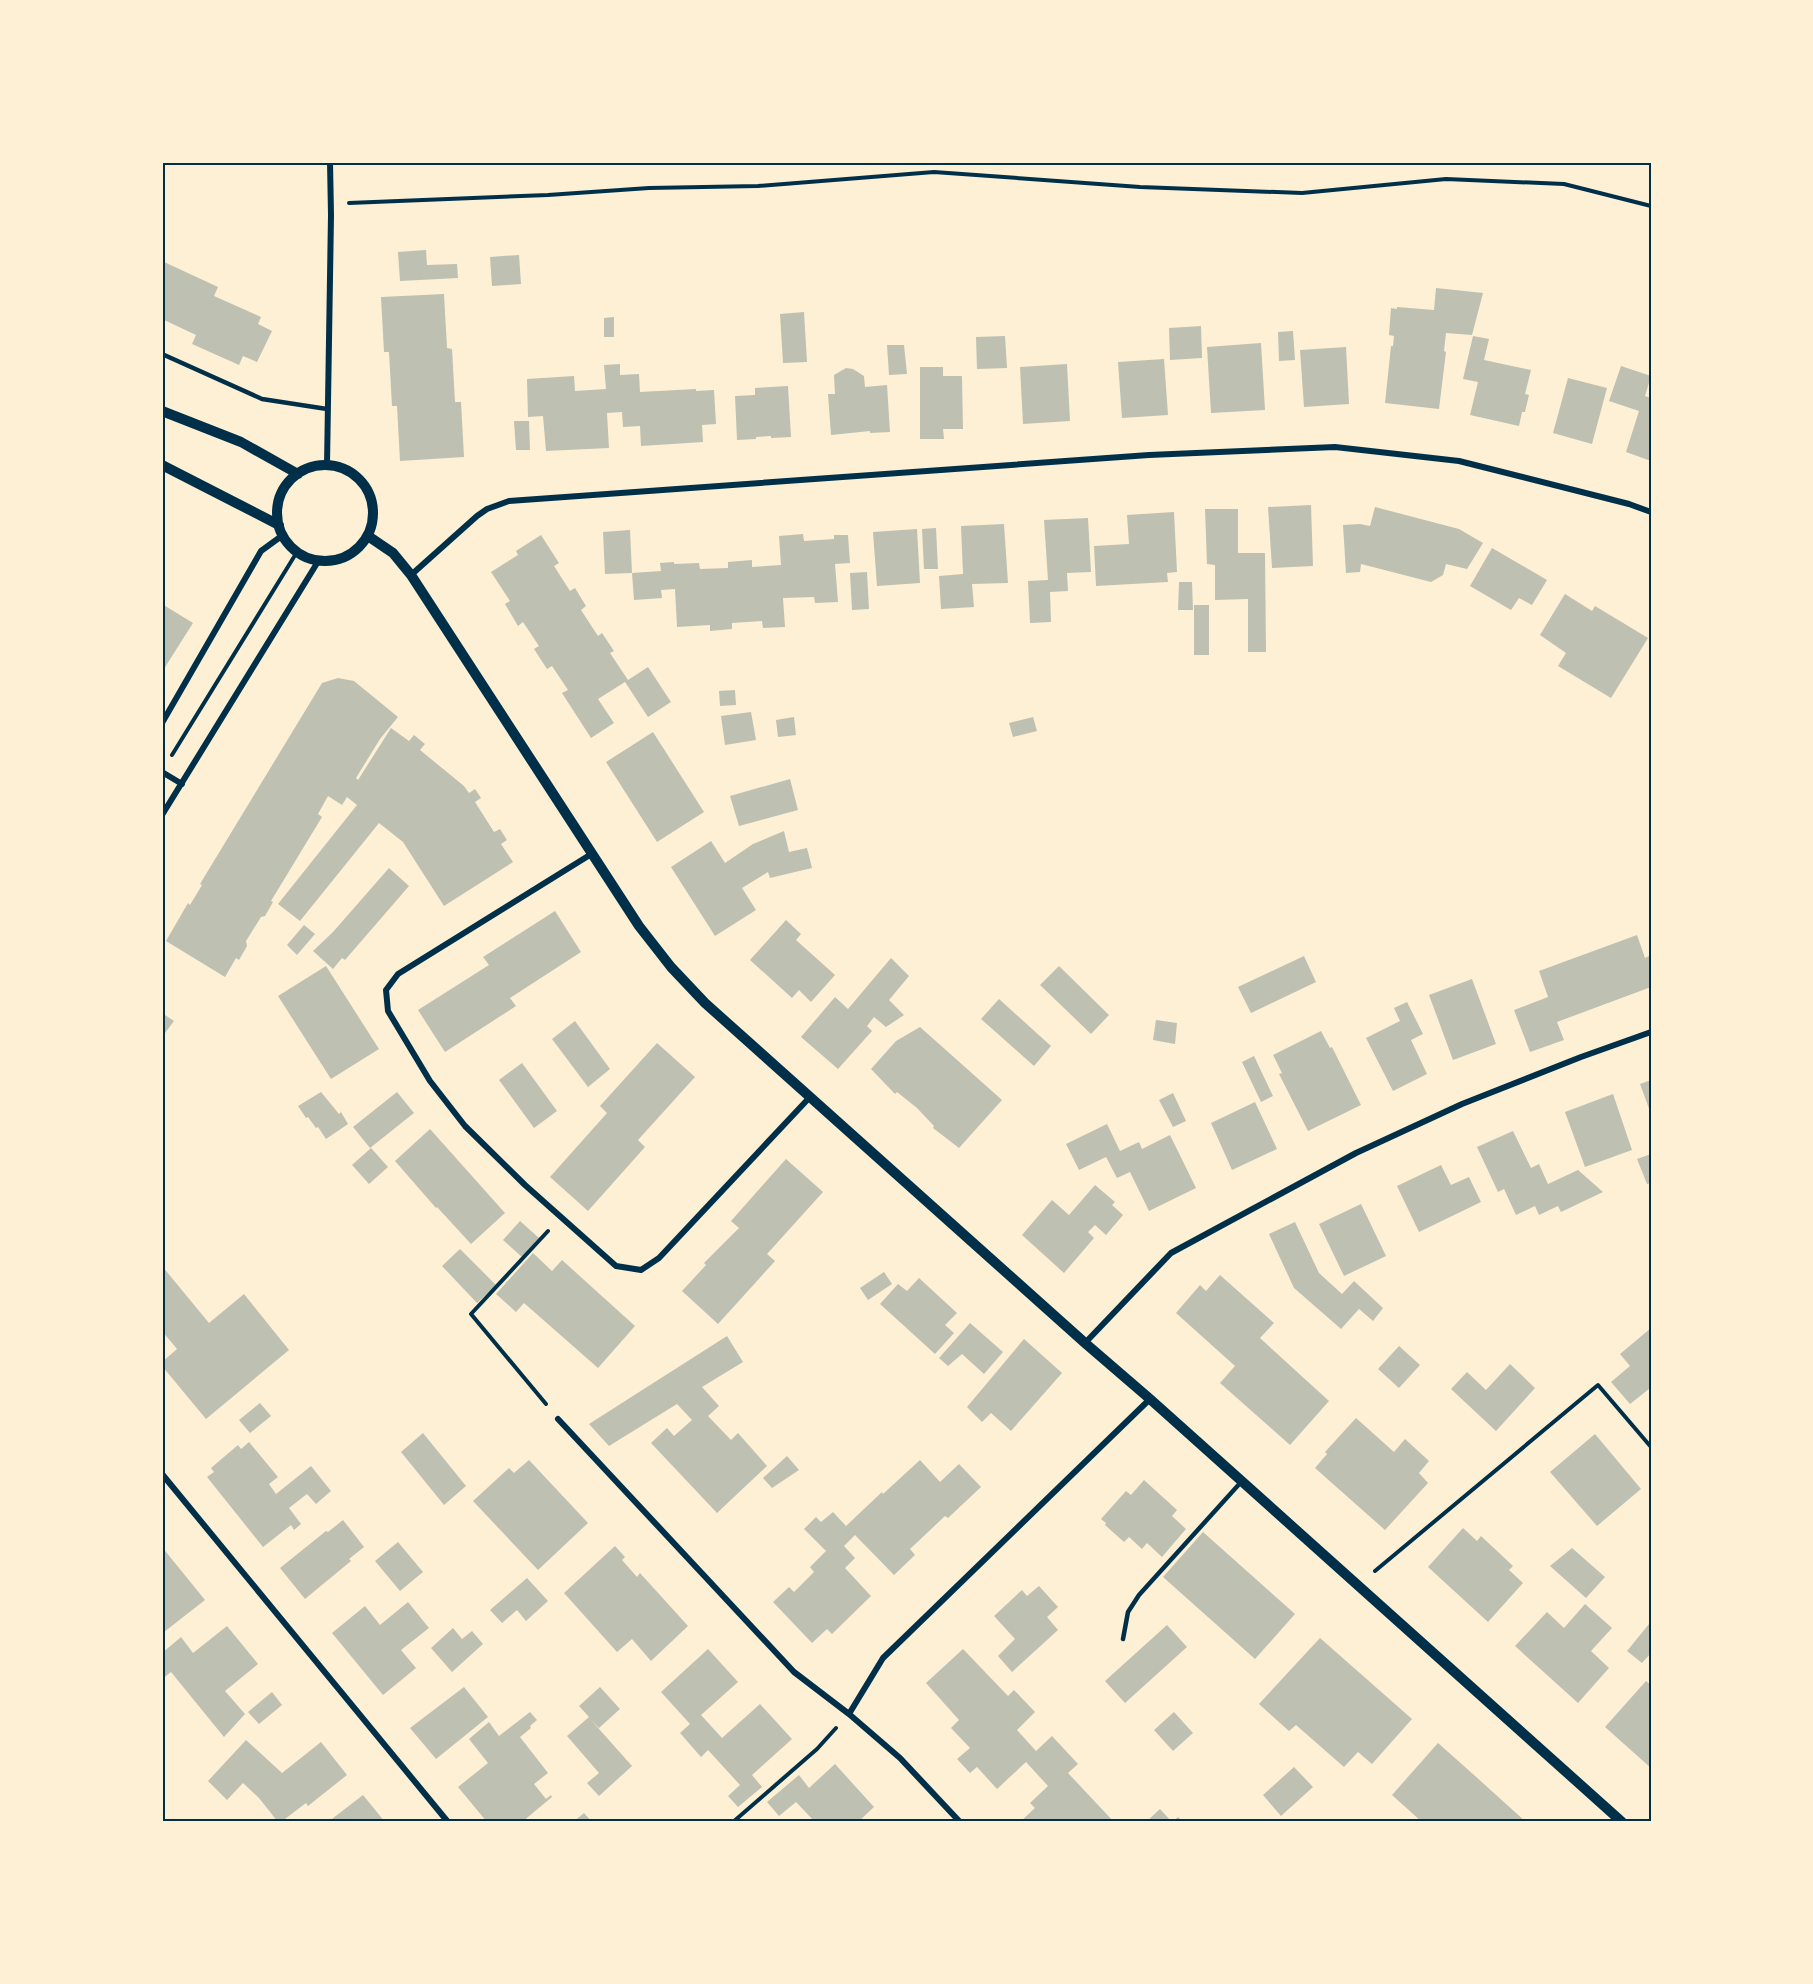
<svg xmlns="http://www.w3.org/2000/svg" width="1813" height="1984" font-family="'Space Grotesk',sans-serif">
<rect width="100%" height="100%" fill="#fdf0d5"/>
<path fill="#bec0b2" d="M426 250 427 265 457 264 458 278 400 281 398 252Z
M519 255 521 284 492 286 490 257Z
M162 261 218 287 214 296 261 317 258 324 272 331 257 362 243 356 239 365 192 344 196 335 162 319Z
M1436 288 1483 293 1472 335 1446 333 1444 351 1446 352 1439 409 1385 403 1391 346H1393L1394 336 1389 335 1391 308 1397 309V307L1434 310Z
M444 294 447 348 452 349 455 402H461L464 457 400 461 397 406H392L389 352H384L381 297Z
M804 312 807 362 783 363 780 314Z
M614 317V337H604V318Z
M1201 326 1202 358 1170 360 1169 328Z
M1293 331 1295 360 1279 361 1278 332Z
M1005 336 1007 368 977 369 976 337Z
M1473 336 1489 339 1484 360 1531 370 1525 394 1529 395 1525 412H1522L1519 426 1470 415 1478 382 1463 379Z
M1261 343 1265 410 1211 413 1207 347Z
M887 345H904L907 374 889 375Z
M1346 347 1349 404 1304 407 1300 350Z
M1164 359 1168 415 1122 418 1118 362Z
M620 364V375L639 374 640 392 696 389V391L714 390 716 424 702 425 703 442 641 446 640 426 623 427 622 412 607 413 609 448 546 451 543 416 528 417 527 379 574 376 575 391 606 389 604 365Z
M1067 364 1070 421 1023 424 1020 367Z
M1621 366 1651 376 1645 396 1651 398V461L1626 452 1639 411 1609 401Z
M920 367H943V376H962L963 429H943L944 439H920Z
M846 368 853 369 864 376 865 387 887 385 890 432 870 433V431L831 435 828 394H835L834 375Z
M1568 378 1607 388 1592 444 1553 433Z
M788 386 791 437 771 438V436L756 437V439L737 440 735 396 755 395V388Z
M514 421H529L530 450H516Z
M1311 505 1313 566 1272 568 1268 507Z
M1375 507 1459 529 1483 543 1467 569 1446 564 1443 575 1431 582 1361 564 1360 572 1346 573 1343 525 1360 524 1370 526Z
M1205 509H1238V553H1265L1266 652H1248V599L1215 600V565L1207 564Z
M1174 512 1177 572 1167 573 1168 582 1096 586 1094 546 1129 544 1127 515Z
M1088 518 1091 572 1067 573 1068 591 1050 592 1051 622 1030 623 1028 581 1048 580 1044 520Z
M1004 524 1008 583 972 584 974 607 941 609 939 576 963 574 961 526Z
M936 528 938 569H924L922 529Z
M917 529 920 583 877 586 873 532Z
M630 530 632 573 605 574 603 532Z
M803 534 804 541 834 539V535H848L850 563 835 564 838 602 815 603 814 597 783 598 785 627 763 628 762 621 732 623V629L710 631V625L677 627 675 589 661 590 662 598 634 600 632 573 661 571 660 563 674 562V564L699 563 700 569 728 568V562L752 560V567L781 565 779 536Z
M541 535 559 563 554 566 570 591 575 588 586 606 581 610 598 636 602 633 614 651 610 653 628 680 648 667 671 702 648 717 625 682 598 699 614 723 591 738 562 693 568 690 552 666 547 669 534 649 539 646 523 622 518 626 505 604 510 601 491 572 518 555 516 551Z
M1492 548 1547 580 1532 605 1519 598 1511 610 1470 586Z
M867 572 869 609 852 610 850 573Z
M1179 582H1192L1193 610H1178Z
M1565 594 1592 611 1595 606 1648 638 1611 698 1558 666 1566 653 1540 635Z
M162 604 193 623 162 672Z
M1194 605H1209V655H1194Z
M338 678 354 681 398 717 380 739 356 778 358 780 391 728 409 741 414 735 425 744 420 750 464 786 469 793 475 789 481 798 475 802 494 832 500 829 507 840 501 844 513 862 444 906 403 842 379 823 300 921 278 904 357 805 347 797 342 805 328 796 318 814 322 817 271 901 273 902 265 916 261 917 246 941 247 946 239 960 236 958 225 977 166 941 188 903 190 905 202 885 200 884 322 683Z
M735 690 736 705 720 706 719 691Z
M751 712 756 740 725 745 721 716Z
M794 717 796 735 778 737 776 720Z
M1033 717 1037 731 1013 737 1009 723Z
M653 732 704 812 657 842 606 762Z
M790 779 798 810 739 826 730 796Z
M784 831 789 852 807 848 812 868 770 878 768 872 742 888 756 910 715 936 671 867 711 841 725 863 753 844Z
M389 868 409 886 345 960 342 958 333 969 313 951 333 932Z
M555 911 581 952 510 998 516 1006 445 1052 418 1010 489 965 483 957Z
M786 920 801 934 796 940 835 975 811 1002 799 990 792 998 750 960Z
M304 925 315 934 297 955 287 945Z
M1637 935 1645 958 1651 955V987L1557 1022 1564 1040 1530 1052 1514 1010 1548 997 1539 971Z
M1304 956 1316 982 1251 1013 1238 987Z
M891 958 909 976 889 1000 904 1015 886 1027 874 1017 867 1026 872 1031 838 1069 801 1037 835 997 848 1009Z
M326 966 379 1049 331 1079 278 996Z
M1059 966 1109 1015 1091 1034 1040 985Z
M1472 979 1496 1044 1453 1060 1429 995Z
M999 999 1051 1046 1034 1066 981 1019Z
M1407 1002 1423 1034 1411 1040 1427 1074 1393 1091 1366 1038 1400 1021 1394 1008Z
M162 1013 174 1021 162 1037Z
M1156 1020 1177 1023 1175 1044 1153 1040Z
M575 1021 610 1069 588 1087 552 1039Z
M920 1027 1002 1100 959 1148 933 1128 934 1126 917 1108 897 1092 895 1094 871 1069 896 1041Z
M1321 1031 1330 1048 1332 1047 1361 1105 1308 1131 1279 1074 1282 1073 1273 1055Z
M657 1043 695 1077 638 1140 645 1147 588 1211 550 1177 607 1113 600 1106Z
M1254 1056 1273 1096 1261 1102 1242 1062Z
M522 1063 557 1111 534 1128 499 1080Z
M1651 1080V1114L1640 1084Z
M321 1092 339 1114 341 1112 348 1124 326 1139 318 1127 316 1128 308 1117 306 1118 298 1106Z
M397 1092 414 1113 370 1148 353 1127Z
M1173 1093 1186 1121 1173 1127 1159 1100Z
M1613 1094 1632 1150 1585 1167 1565 1112Z
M1255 1102 1277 1149 1232 1170 1211 1123Z
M1107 1124 1120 1151 1139 1142 1142 1149 1170 1135 1196 1188 1149 1211 1130 1172 1117 1178 1106 1157 1079 1170 1066 1144Z
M430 1129 505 1213 471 1244 437 1207 436 1208 395 1161Z
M1513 1131 1531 1168 1539 1164 1548 1184 1578 1170 1603 1192 1561 1212 1558 1206 1539 1215 1535 1206 1516 1215 1504 1189 1498 1192 1477 1147Z
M371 1148 388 1167 369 1184 352 1165Z
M1651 1154V1183L1647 1184 1637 1159Z
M786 1159 823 1192 767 1254 775 1261 718 1324 682 1291 706 1265 704 1263 739 1228 731 1221Z
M1441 1165 1451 1185 1469 1177 1481 1202 1419 1232 1397 1186Z
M1095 1185 1115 1202 1112 1205 1123 1215 1106 1235 1095 1225 1088 1232 1094 1238 1064 1273 1022 1235 1052 1200 1069 1215Z
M1361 1204 1386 1256 1344 1276 1319 1224Z
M520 1221 539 1238 522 1257 503 1240Z
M1295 1222 1319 1273 1342 1294 1354 1281 1383 1308 1373 1321 1359 1309 1341 1329 1294 1288 1269 1234Z
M460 1249 496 1285 477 1303 442 1266Z
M533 1253 552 1271 562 1260 635 1326 598 1368 524 1303 516 1312 496 1294Z
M162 1266 209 1323 244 1294 289 1350 206 1419 162 1366V1362L177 1349 162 1331Z
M884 1272 892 1284 868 1300 860 1288Z
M1220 1275 1274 1323 1260 1338 1329 1401 1290 1445 1220 1383 1235 1366 1176 1313 1200 1285 1206 1291Z
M919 1278 957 1313 945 1325 954 1333 935 1354 880 1304 898 1284 907 1291Z
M970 1323 1003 1352 984 1374 962 1354 948 1366 939 1358Z
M1651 1328V1392L1649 1389 1630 1404 1611 1382 1630 1366 1620 1354Z
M727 1336 743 1362 702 1387 719 1406 708 1416 731 1440 738 1433 767 1466 717 1513 651 1443 667 1428 674 1436 692 1420 677 1404 609 1446 589 1424Z
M1024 1339 1062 1373 1011 1431 991 1413 982 1422 967 1407Z
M1399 1346 1420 1365 1399 1388 1378 1369Z
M1510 1364 1535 1388 1496 1431 1451 1389 1467 1372 1486 1390Z
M260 1403 271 1416 250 1433 239 1420Z
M1356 1418 1394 1452 1405 1439 1429 1461 1419 1473 1428 1483 1385 1530 1315 1468 1327 1454 1325 1452Z
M423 1433 466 1486 444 1505 401 1452Z
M1595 1434 1641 1489 1597 1526 1550 1472Z
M249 1442 278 1477 269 1484 276 1494 311 1466 331 1491 316 1504 307 1494 289 1508 301 1524 294 1530 291 1525 263 1547 207 1477 214 1472 211 1468 238 1445 241 1449Z
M787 1456 799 1470 772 1488 763 1478Z
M529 1460 588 1523 538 1570 473 1501 509 1468 514 1473Z
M920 1460 940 1482 959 1464 981 1487 948 1518 945 1516 910 1549 915 1555 894 1575 855 1535 844 1546 855 1558 845 1568 871 1596 832 1634 827 1629 812 1643 773 1602 789 1587 794 1592 814 1572 810 1567 826 1551 804 1529 816 1517 821 1522 833 1512 846 1526 882 1492 883 1494Z
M1144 1480 1177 1510 1172 1516 1186 1529 1162 1557 1147 1543 1142 1549 1129 1537 1124 1542 1105 1525 1106 1523 1101 1519 1126 1491 1131 1495Z
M343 1520 364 1547 349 1559 351 1561 305 1599 280 1568 326 1531 328 1532Z
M1463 1528 1477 1541 1481 1536 1513 1566 1509 1570 1523 1583 1488 1622 1428 1567Z
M1203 1532 1295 1614 1255 1659 1163 1577Z
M398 1542 423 1572 400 1591 375 1561Z
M615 1546 625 1557 622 1560 637 1577 640 1573 688 1626 651 1661 632 1639 617 1652 564 1593Z
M162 1547 205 1600 164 1632 162 1629Z
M1572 1548 1605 1577 1586 1598 1550 1566Z
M527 1578 548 1601 526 1621 517 1610 502 1623 490 1610Z
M1039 1586 1058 1607 1047 1617 1058 1630 1012 1672 998 1656 1015 1639 994 1616 1022 1590 1027 1596Z
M408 1602 429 1628 401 1650 416 1668 383 1695 332 1633 365 1606 380 1625Z
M1585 1604 1612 1628 1591 1651 1609 1668 1578 1703 1515 1646 1547 1612 1564 1628Z
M1649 1624 1651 1626V1653L1642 1663 1627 1651Z
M1167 1625 1187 1647 1125 1703 1105 1681Z
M227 1626 258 1664 225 1691 245 1714 224 1737 171 1672 162 1679V1653L181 1637 193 1653Z
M453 1628 462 1639 472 1631 483 1644 452 1672 431 1648Z
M1320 1638 1412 1719 1372 1764 1358 1752 1344 1767 1296 1725 1289 1731 1259 1704Z
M708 1649 738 1682 701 1715 722 1738 760 1704 792 1739 752 1775 762 1787 738 1807 728 1796 740 1785 708 1750 701 1757 680 1733 690 1724 661 1692Z
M963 1649 1008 1696 1014 1690 1035 1712 1017 1730 1036 1751 1052 1736 1078 1764 1068 1773 1114 1822H1020L1035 1808 1030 1803 1048 1786 1026 1762 997 1789 977 1767 970 1773 957 1759 970 1748 951 1728 959 1720 926 1683Z
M1646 1681 1651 1685V1768L1605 1727Z
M464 1687 488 1717 436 1759 410 1728Z
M600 1687 620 1709 599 1728 591 1720 632 1766 599 1796 587 1783 599 1773 567 1736 589 1717 579 1706Z
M272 1692 282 1705 259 1724 248 1712Z
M530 1712 537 1720 530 1726 531 1728 520 1737 548 1773 534 1784 546 1799 551 1795 552 1797 522 1822H487L458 1787 488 1763 469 1739 489 1722 499 1736Z
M1174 1712 1193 1733 1173 1751 1154 1730Z
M246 1740 282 1773 321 1742 347 1775 308 1806 306 1803 281 1822H278L259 1798 243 1783 227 1800 208 1781Z
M1438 1743 1474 1775 1526 1822H1422L1392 1795Z
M835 1764 874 1807 858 1822H815L796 1802 779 1816 767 1802 799 1775 809 1788Z
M1294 1767 1313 1787 1281 1816 1263 1795Z
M363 1795 385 1822H328Z
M1160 1809 1172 1822 1178 1817 1183 1822H1146Z
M584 1813 592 1822H573Z"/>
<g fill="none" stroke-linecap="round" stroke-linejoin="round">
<path stroke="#003049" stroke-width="4" d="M349 203 548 195 649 188 758 186 934 172 1140 187 1302 193 1446 179 1564 184 1651 206
M172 755 297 552
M546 1404 471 1314 548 1231
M1375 1571 1598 1385 1651 1447
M733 1822 817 1749 836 1728"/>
<path stroke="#003049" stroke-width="4.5" d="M162 354 262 399 327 409
M1123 1639 1128 1612 1139 1595 1242 1481"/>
<path stroke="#003049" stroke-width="6" d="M327 465 331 215 330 162
M411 575 477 516 487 509 509 501 1149 455 1335 447 1459 461 1629 504 1651 512
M162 723 261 551 283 535
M162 772 182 784
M162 815 319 560
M593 853 398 974 386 990 388 1011 430 1081 465 1126 525 1185 616 1266 641 1270 659 1258 810 1097
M1085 1343 1171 1253 1356 1153 1462 1104 1581 1057 1651 1032
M558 1419 794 1672 849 1714 900 1758 960 1822
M162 1474 448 1822
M849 1714 883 1658 1150 1399"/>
<path stroke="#003049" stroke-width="10" d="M162 411 241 442 298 474
M162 465 279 525
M277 513a48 48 0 1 1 96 0a48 48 0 1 1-96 0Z
M368 536 393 553 411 575 639 926 671 967 705 1003 1085 1343 1150 1399 1622 1822"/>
</g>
<rect width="1813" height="1984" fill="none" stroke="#fdf0d5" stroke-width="327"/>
<rect x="164" y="164" width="1486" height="1656" fill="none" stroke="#003049" stroke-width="2"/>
</svg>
